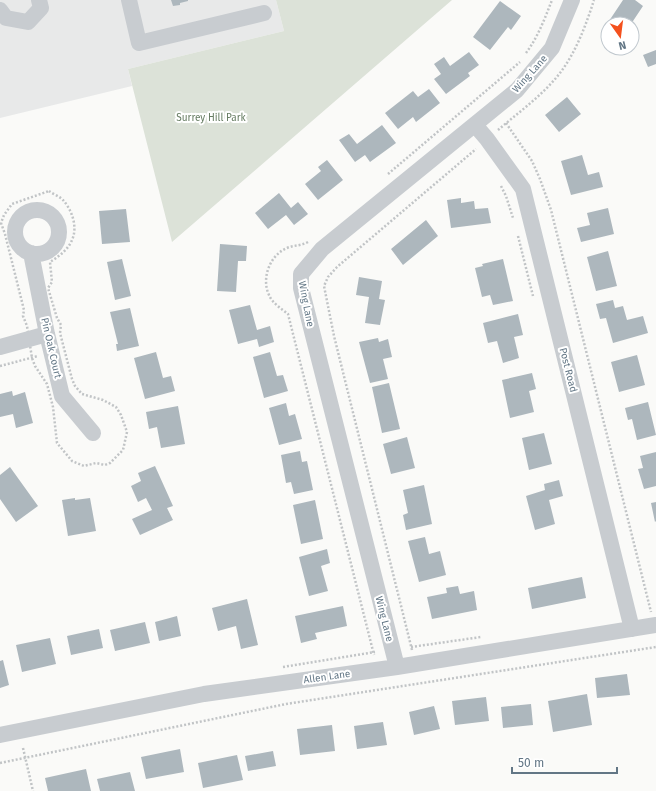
<svg xmlns="http://www.w3.org/2000/svg" width="656" height="791" font-family="'Fira Sans',sans-serif">
<rect width="100%" height="100%" fill="#fafaf8"/>
<path fill="#e8e9e9" d="M0 0H276L284 31 128 69 132 86 0 118Z"/>
<path fill="#dce2d8" d="M276 0H452L172 242 128 69 284 31Z"/>
<path fill="#adb7bd" d="M171 0H188V1L180 3V5L173 6Z
M623 0H635L643 6 631 24H608V33L603 30Z
M500 1 521 16 511 30 508 27 490 50 473 37Z
M656 50V64L648 67 643 55Z
M469 52 479 65 468 73 470 76 446 94 434 79 441 74 434 64 444 57 450 66Z
M429 89 440 103 416 122 413 117 398 129 385 113 413 91 418 97Z
M567 97 581 114 559 132 545 115Z
M382 125 396 143 370 162 365 155 355 162 339 140 349 134 357 144Z
M582 155 588 175 599 172 603 187 571 195 561 161Z
M327 160 343 180 318 200 305 184 321 171 318 167Z
M279 193 291 208 298 202 308 214 294 225 286 215 268 229 255 213Z
M461 198V203L474 201 475 209 488 208 491 223 451 228 447 200Z
M608 208 614 234 581 242 577 228 590 225 587 213Z
M126 209 130 242 102 244 99 211Z
M426 220 438 236 403 265 391 249Z
M220 244 247 246 246 261H238L236 292 217 291Z
M608 251 617 286 596 291 587 257Z
M122 259 131 296 115 300 107 262Z
M503 259 513 301 493 305 490 295 482 297 475 268 483 266 482 264Z
M359 277 382 281 379 299 385 300 380 325 365 323 369 297 356 295Z
M613 300 615 308 623 306 627 320 643 316 648 333 613 343 606 318 600 319 596 304Z
M250 305 257 330 270 326 274 342 259 347 257 339 238 344 229 310Z
M130 308 139 346 117 351 116 344H118L110 312Z
M518 314 523 335 514 337 519 358 503 363 497 341 488 343 483 323Z
M378 338 379 342 388 339 392 357 383 359 388 379 370 383 359 342Z
M156 352 163 378 171 376 175 391 145 399 134 358Z
M270 352 277 376 283 375 288 391 264 398 253 357Z
M637 355 645 385 619 392 611 362Z
M532 373 536 389 529 391 534 412 510 418 502 380Z
M389 383 400 429 382 433 372 387Z
M12 391 13 396 25 392 33 423 16 428 13 414 0 417V394Z
M648 402 656 435 637 440 632 419 628 420 625 408Z
M286 403 289 416 295 414 302 439 279 445 269 408Z
M178 406 185 444 161 448 157 427 149 429 146 412Z
M544 433 552 464 529 470 522 438Z
M407 437 415 468 391 474 383 444Z
M300 451 302 462 307 461 313 490 294 494 291 482 286 483 281 455Z
M656 452V486L644 489 638 469 643 468 640 456Z
M155 466 173 506 167 508 173 520 140 535 132 519 152 510 146 498 138 502 131 486 141 481 138 473Z
M10 467 38 506 16 522 0 499V475Z
M559 480 563 496 549 500 555 524 535 530 526 496 545 490 544 484Z
M424 485 432 524 406 530 403 515 408 513 403 490Z
M75 498V500L90 498 96 531 68 536 62 500Z
M315 500 323 539 301 544 293 505Z
M656 502V521L655 522 651 503Z
M425 537 429 554 440 551 446 575 419 582 408 541Z
M327 549 330 563 321 566 328 591 309 596 299 557Z
M582 577 586 598 532 609 528 588Z
M458 586 460 594 474 591 477 610 432 619 427 597 447 593 446 588Z
M247 599 258 645 241 649 236 626 218 631 212 608Z
M343 606 347 626 315 633 317 639 301 643 295 616Z
M177 616 181 636 159 641 155 622Z
M145 622 150 643 115 651 110 630Z
M99 629 103 648 71 655 67 636Z
M50 638 56 664 22 672 16 645Z
M3 660 9 685 0 688V661Z
M627 674 630 695 597 698 595 678Z
M587 694 592 725 553 732 548 701Z
M486 697 489 721 455 725 452 701Z
M531 704 533 725 503 728 501 707Z
M434 706 440 729 414 735 409 712Z
M383 722 387 745 357 749 354 726Z
M332 725 335 751 300 755 297 729Z
M180 749 184 772 146 779 141 757Z
M273 751 276 766 248 771 245 756Z
M237 755 243 780 203 788 198 763Z
M86 769 91 791H48L45 778Z
M130 772 135 791H100L97 779Z"/>
<g fill="none" stroke-linecap="round" stroke-linejoin="round">
<path stroke="#c1c4c6" stroke-width="2.5" stroke-dasharray="2 2" stroke-linecap="butt" d="M526 53C538 37 545 18 552 0
M506 123 532 161 540 179 551 210 651 612
M498 130C519 112 543 95 560 73 576 52 586 25 594 0
M388 174 520 62
M501 186 506 196 513 218
M49 191C53 194 59 196 63 200 72 210 78 227 72 240 68 250 58 257 50 262L52 282 48 288 57 318 61 325 60 333 72 379 75 386 82 394 103 400 116 407 121 415 127 432 123 450 110 463 105 465 96 463 84 466 72 461 57 443 53 407 47 384 35 366 32 358 27 326 23 316 24 310 5 234 1 223 4 215 12 204Z
M518 236 533 296
M308 242C301 246 294 245 287 248 270 255 261 278 269 295 272 303 282 309 288 314L374 655
M0 366 38 356
M411 647 481 637
M412 650 334 336 324 286 328 277 337 267 476 149
M283 667 375 652
M23 748 33 791
M0 763 286 704 656 647"/>
<path stroke="#c8ccd0" stroke-width="16" d="M129 0 139 43 264 13
M0 10 6 18 28 22 41 8 39 0
M475 125 487 139 523 189 632 629
M15 232a22 22 0 1 1 44 0a22 22 0 1 1-44 0Z
M31 253 47 334 62 396 93 433
M0 347 47 334
M397 667 301 288V274L322 249 517 90 552 48 572 0
M0 735 204 694 397 667 656 625"/>
</g>
<g text-anchor="middle" dominant-baseline="central" stroke-width="4" stroke-linejoin="round" paint-order="stroke">
<g font-size="10" fill="#627685" stroke="#fff">
<text transform="translate(530 74) rotate(-48)">Wing Lane</text>
<text transform="translate(306 304) rotate(79)">Wing Lane</text>
<text transform="translate(51 348) rotate(77)">Pin Oak Court</text>
<text transform="translate(568 370) rotate(76)">Post Road</text>
<text transform="translate(384 619) rotate(76)">Wing Lane</text>
<text transform="translate(327 677) rotate(-8)">Allen Lane</text>
</g>
<g font-size="10" fill="#667c62" stroke="#fff">
<text x="211" y="118">Surrey Hill Park</text>
</g>
</g>
<g transform="translate(620 36) rotate(166)"><circle r="19" fill="#ffffff" stroke="#c0c8ce"/>
<path d="M0-3L7 15L0 10L-7 15Z" fill="#f4511e"/>
<text y="-6" font-size="11" font-weight="bold" text-anchor="middle" fill="#627685">N</text>
</g>
<path d="M512 767v6h105v-6" fill="none" stroke="#627685" stroke-width="2"/>
<text x="518" y="767" font-size="12" fill="#627685" stroke="#ffffff" stroke-width="3" paint-order="stroke">50 m</text>
</svg>
